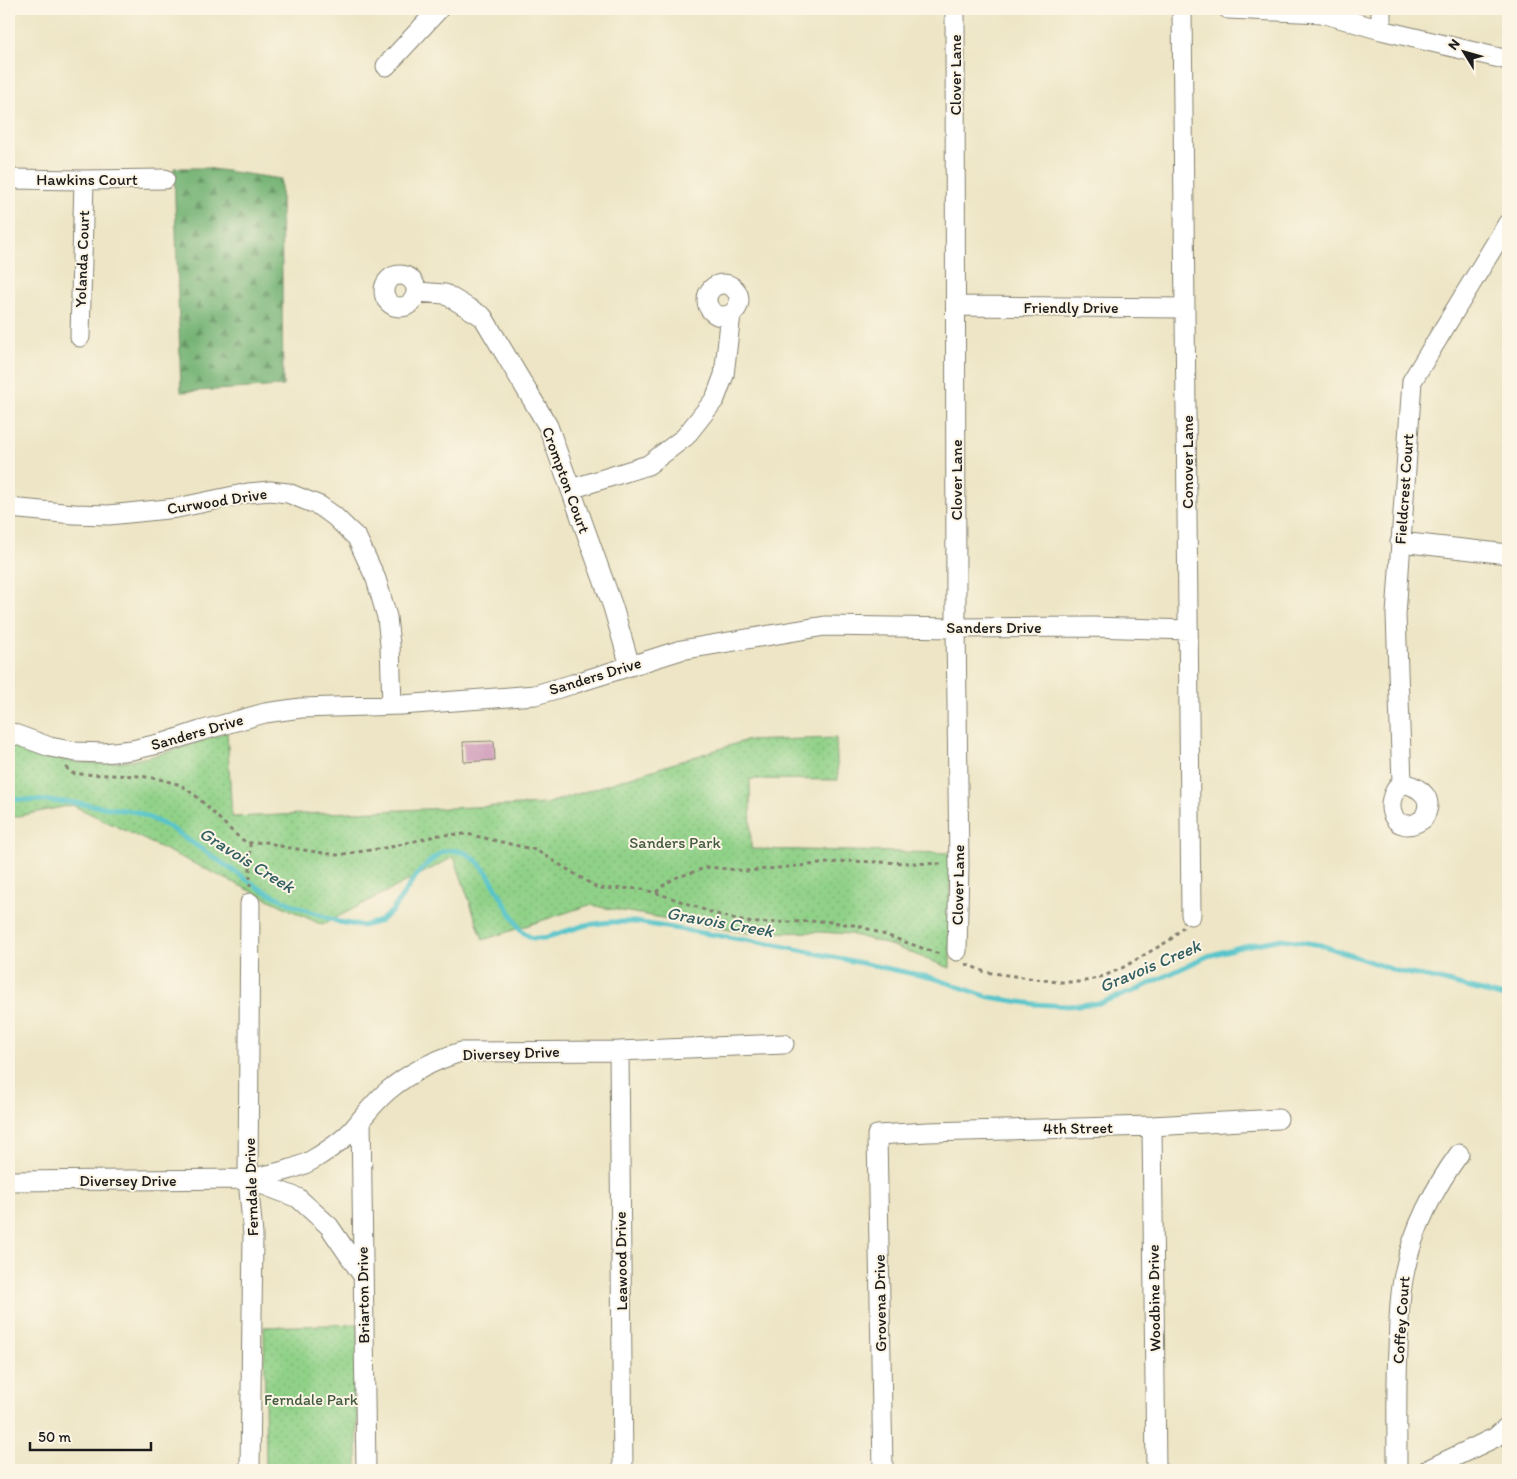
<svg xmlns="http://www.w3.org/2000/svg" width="1517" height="1479" font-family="Itim,sans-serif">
<defs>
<pattern id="forest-firs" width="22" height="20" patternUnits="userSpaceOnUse" patternTransform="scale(1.25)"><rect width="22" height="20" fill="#74b374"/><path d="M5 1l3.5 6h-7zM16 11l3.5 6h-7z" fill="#5e915e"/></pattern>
<pattern id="park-dots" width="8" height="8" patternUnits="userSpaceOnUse" patternTransform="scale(1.25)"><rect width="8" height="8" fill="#90d188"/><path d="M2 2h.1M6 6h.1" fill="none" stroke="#7cb375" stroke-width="1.8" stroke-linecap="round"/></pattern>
</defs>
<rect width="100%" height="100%" fill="#fcf5e5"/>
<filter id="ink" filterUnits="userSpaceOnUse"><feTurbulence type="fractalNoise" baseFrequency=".02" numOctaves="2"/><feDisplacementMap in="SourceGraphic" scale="10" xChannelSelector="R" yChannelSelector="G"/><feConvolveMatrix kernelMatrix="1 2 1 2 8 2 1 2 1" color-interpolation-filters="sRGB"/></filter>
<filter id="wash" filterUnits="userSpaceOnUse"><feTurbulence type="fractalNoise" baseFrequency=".0096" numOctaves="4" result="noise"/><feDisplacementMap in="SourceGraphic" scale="20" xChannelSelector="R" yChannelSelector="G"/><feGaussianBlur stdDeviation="1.12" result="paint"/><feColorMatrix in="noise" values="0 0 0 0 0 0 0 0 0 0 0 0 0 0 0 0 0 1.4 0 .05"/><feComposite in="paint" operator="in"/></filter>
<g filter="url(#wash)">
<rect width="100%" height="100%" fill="#ede5c5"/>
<path fill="url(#forest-firs)" stroke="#486848" d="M174 168H206L281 179 283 386 181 392Z"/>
<path fill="url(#park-dots)" stroke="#567652" d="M227 732 232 817 546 804 744 741 836 738 838 780 750 779 751 849 950 853V968L893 946 850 934 821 932 747 933 589 905 483 940 454 857 322 925 72 805 9 818V742C31 750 55 760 78 762 130 768 179 749 227 732Z
M358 1324 357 1470H266L264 1327Z"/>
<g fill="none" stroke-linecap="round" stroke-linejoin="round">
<path stroke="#56c4ca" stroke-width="5" d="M9 799 70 802 137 812 169 827 259 888 293 905 339 922 363 926 380 921 392 911 416 876 428 863 442 852 453 850 466 853 477 861 488 874 521 931 532 938H544L586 925 611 922H635L776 945 933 978 989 997 1034 1004 1068 1006 1100 1003 1134 991 1208 956 1240 947 1282 939 1321 945 1397 971 1440 980 1508 998"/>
</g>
<g id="blocks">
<path fill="#ca92b5" d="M494 741 495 760 464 762 463 742Z"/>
</g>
</g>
<g filter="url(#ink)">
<use href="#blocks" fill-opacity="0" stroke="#848070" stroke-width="1"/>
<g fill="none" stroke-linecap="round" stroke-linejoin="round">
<defs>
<path id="minor" d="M955 9 956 628 959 865 957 951
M1182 9 1191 915
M1228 9 1322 13 1381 30 1508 60
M1381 9V30
M386 66 439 9
M9 179 84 180 165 179
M384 291a16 16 0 1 1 32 0a16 16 0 1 1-32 0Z
M707 300a16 16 0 1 1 32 0a16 16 0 1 1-32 0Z
M417 292 445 294 483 317 548 426 613 607 630 666
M956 306 1185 308
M80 337 84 180
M571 489 648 465 685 437 715 399 724 375 731 314
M9 508 74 514 109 515 177 508 248 493 270 491 288 493 320 506 334 516 357 538 376 579 387 617 390 645 392 705
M1400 542 1508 554
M9 732 50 747 76 752 104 753 132 750 167 742 200 731 265 713 301 708 401 705 535 695 573 684 681 650 825 626 956 628 1093 627 1188 630
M1402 782 1396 615 1412 381 1508 223
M1402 782C1421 788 1436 798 1423 819 1395 839 1379 804 1402 782Z
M250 903 248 1179 253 1235 250 1470
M619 1051 623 1470
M361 1119 366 1470
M1152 1126 1156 1470
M248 1179 298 1198 329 1226 363 1276
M9 1181 248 1179C270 1174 294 1171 314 1159 327 1151 344 1140 354 1128 365 1115 376 1100 390 1089 411 1072 435 1060 461 1052L619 1051 784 1044
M883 1470 877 1135 928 1132 1152 1126 1278 1119
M1397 1470C1397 1430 1396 1389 1398 1349 1399 1322 1399 1296 1405 1270 1413 1229 1435 1187 1459 1154
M1427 1470 1496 1437 1508 1426"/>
</defs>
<use href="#minor" stroke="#848070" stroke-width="21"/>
<path stroke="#848070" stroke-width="3" stroke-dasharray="4 4" stroke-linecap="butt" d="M66 767 72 773 76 774 140 776 159 779 181 785 196 796 235 834 247 843 266 842 284 847 337 855 391 847 439 835 467 834 536 850 596 887C612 891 629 886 645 890 682 899 716 918 754 923L824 921 860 926 942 955
M250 843V887
M656 892 665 884 675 878 708 867 747 871 849 861 943 864
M966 964 985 972 1058 982H1082L1104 976 1122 968 1170 940 1183 927"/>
<use href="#minor" stroke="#fff" stroke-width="19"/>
</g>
</g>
<g text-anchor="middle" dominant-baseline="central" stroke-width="4" stroke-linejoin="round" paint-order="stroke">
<g font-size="16" fill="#1c1c1c" stroke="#fcf5e5">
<text transform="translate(955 75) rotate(-90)">Clover Lane</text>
<text x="87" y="179">Hawkins Court</text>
<text transform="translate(82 259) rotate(-88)">Yolanda Court</text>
<text x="1071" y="307">Friendly Drive</text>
<text transform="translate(1187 462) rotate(-90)">Conover Lane</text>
<text transform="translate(566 480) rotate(70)">Crompton Court</text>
<text transform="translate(956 480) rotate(-90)">Clover Lane</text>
<text transform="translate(1404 489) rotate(-86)">Fieldcrest Court</text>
<text transform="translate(217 501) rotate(-9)">Curwood Drive</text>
<text x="994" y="627">Sanders Drive</text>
<text transform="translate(595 676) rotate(-17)">Sanders Drive</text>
<text transform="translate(197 732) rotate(-16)">Sanders Drive</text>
<text transform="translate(958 885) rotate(-89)">Clover Lane</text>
<text transform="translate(511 1053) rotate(-2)">Diversey Drive</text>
<text transform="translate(1078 1128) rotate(-1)">4th Street</text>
<text x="128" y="1180">Diversey Drive</text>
<text transform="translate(251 1187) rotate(-92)">Ferndale Drive</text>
<text transform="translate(621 1261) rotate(-91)">Leawood Drive</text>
<text transform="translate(363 1295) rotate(-91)">Briarton Drive</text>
<text transform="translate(1154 1298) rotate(-91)">Woodbine Drive</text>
<text transform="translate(880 1303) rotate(-91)">Grovena Drive</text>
<text transform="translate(1401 1320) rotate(-86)">Coffey Court</text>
</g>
<g font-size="16" fill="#455b42" stroke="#fcf5e5">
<text x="675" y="842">Sanders Park</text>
<text x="311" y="1399">Ferndale Park</text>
</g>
<g font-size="18" font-style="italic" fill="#335f62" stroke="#fcf5e5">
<text transform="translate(247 860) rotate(32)">Gravois Creek</text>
<text transform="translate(720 922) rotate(10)">Gravois Creek</text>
<text transform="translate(1150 966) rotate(-23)">Gravois Creek</text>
</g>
</g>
<rect width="1517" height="1479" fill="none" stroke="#fcf5e5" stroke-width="30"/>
<g transform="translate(1464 52) rotate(307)" stroke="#fcf5e5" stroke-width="4" paint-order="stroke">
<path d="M0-4L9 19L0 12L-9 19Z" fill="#1c1c1c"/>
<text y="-8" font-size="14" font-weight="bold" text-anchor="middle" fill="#1c1c1c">N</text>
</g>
<path d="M30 1442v8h121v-8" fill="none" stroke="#1c1c1c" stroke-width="2.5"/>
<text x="38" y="1442" font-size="15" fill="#1c1c1c" stroke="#fcf5e5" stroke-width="4" paint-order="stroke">50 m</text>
</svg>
